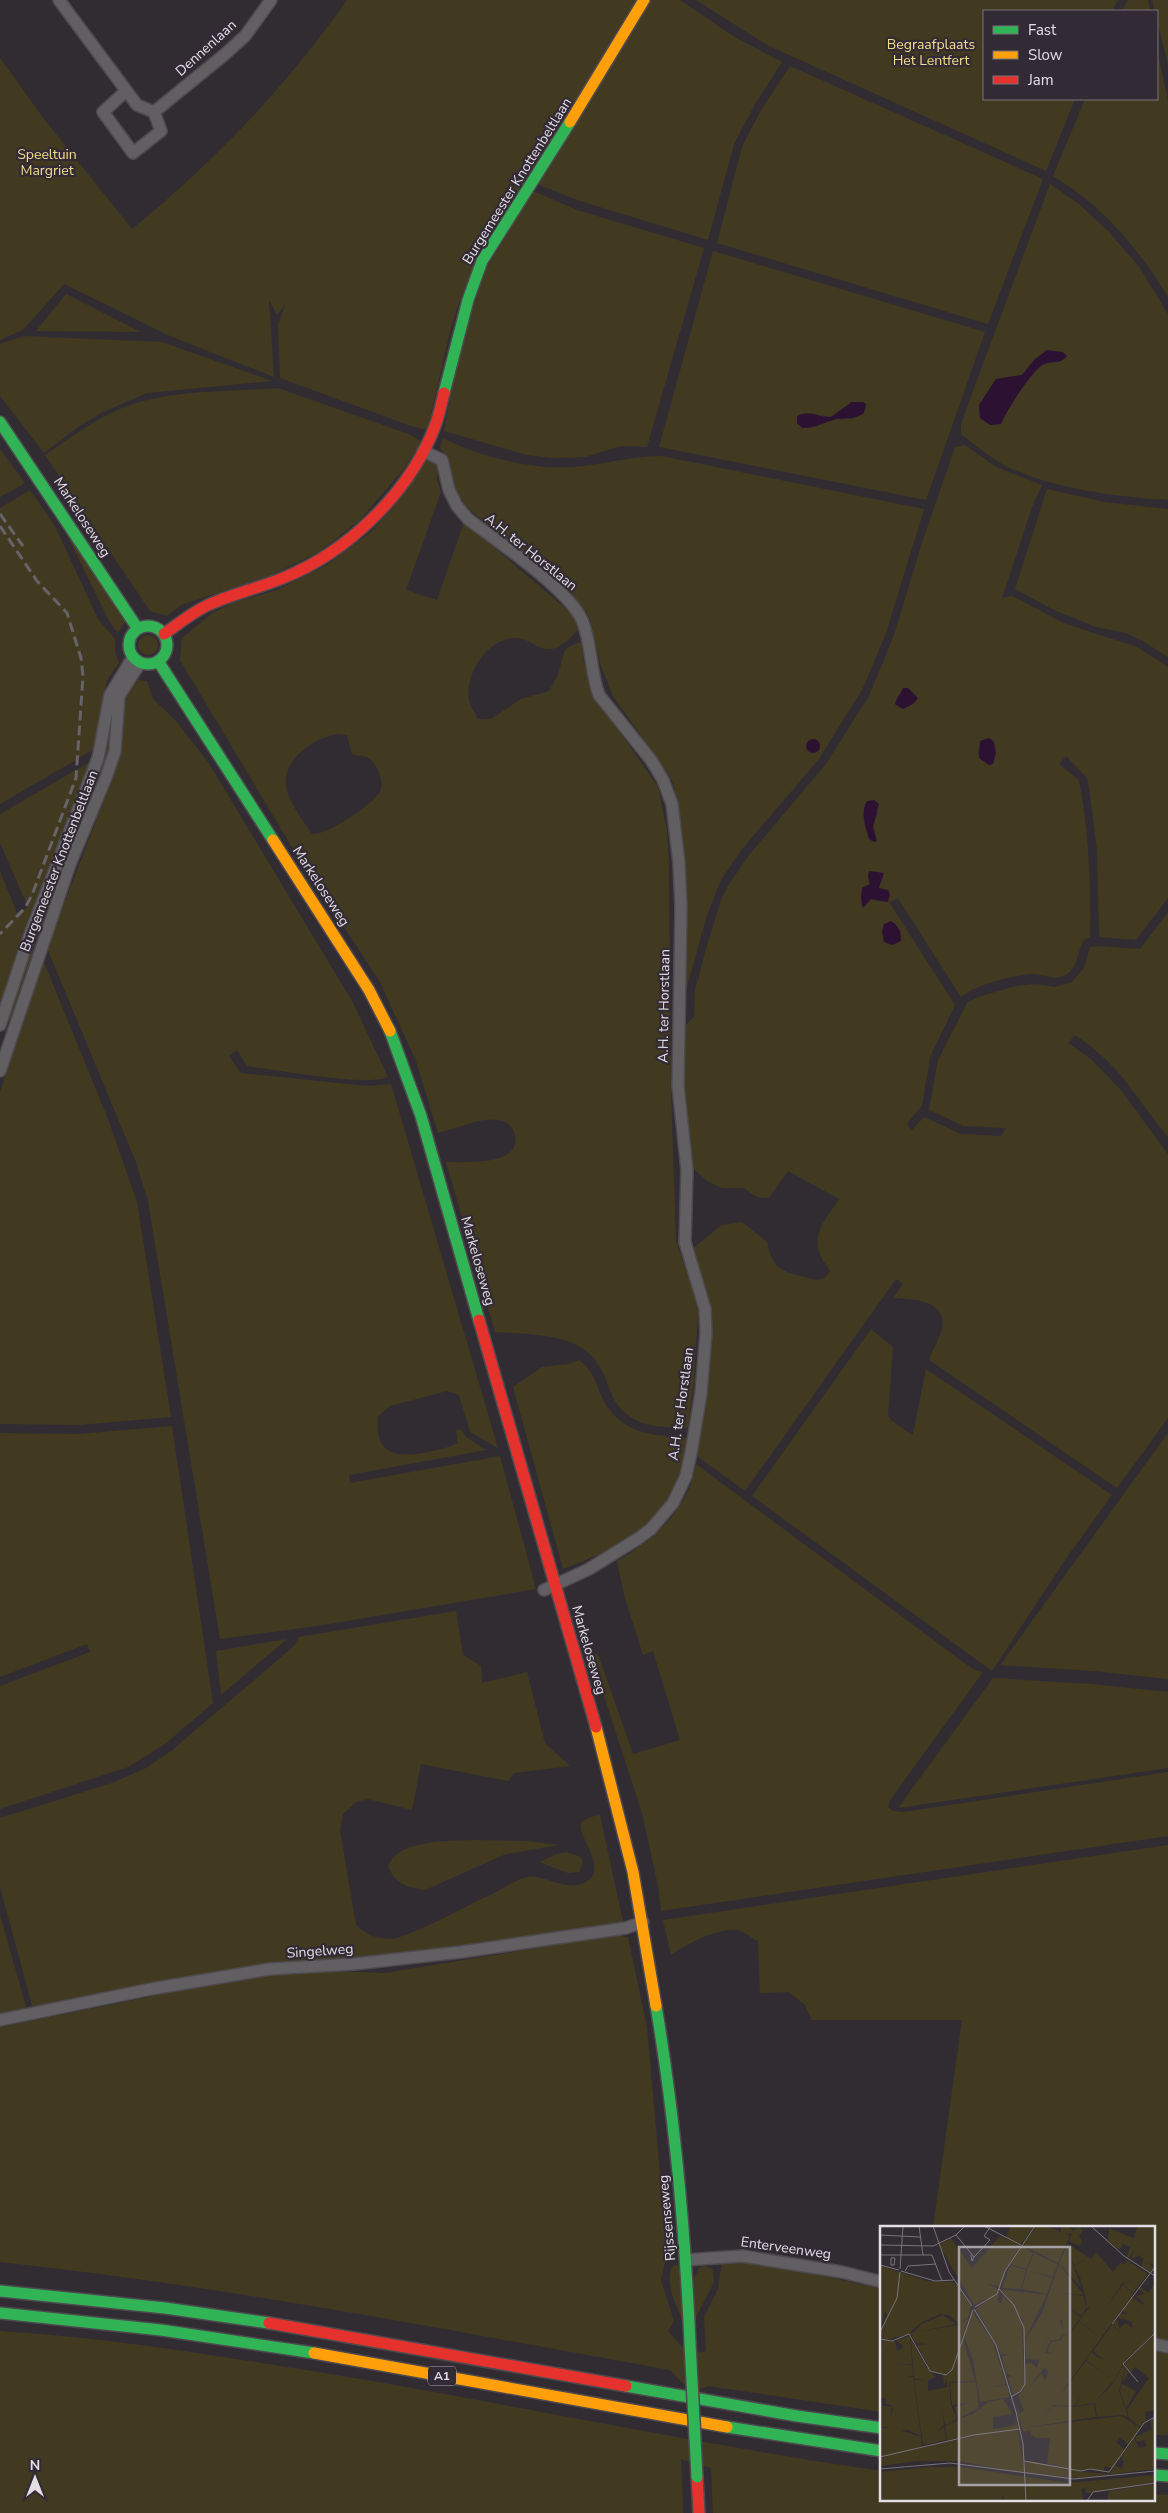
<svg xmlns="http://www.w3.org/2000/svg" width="1168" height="2513" font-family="'Nunito Sans',sans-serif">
<rect width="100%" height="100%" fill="#312c32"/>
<path fill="#423a20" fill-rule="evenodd" d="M347 0H636L473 269C448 319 442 376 427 430L414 427 280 378 278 325 285 305 277 315 269 300 274 377 170 336 64 284 23 330 0 340V58L44 119 132 229C214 162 286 87 347 0Z
M649 0H680L736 38 782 62 754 106 734 144 708 240 580 201 537 184Z
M696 0H1118L1112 11H984V99H1075L1046 171 767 45Z
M1128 0H1148L1150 11H1122Z
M1152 0H1168V65Z
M1157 51 1168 100V297C1138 248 1103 206 1053 176L1085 99H1157Z
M790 66 1043 179 988 324 717 243 742 147 761 110Z
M1050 184 1079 204 1109 232 1140 268 1168 314V500C1116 497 1055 489 1008 467 991 459 976 445 961 434V424L977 380ZM1035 359 1063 361C1056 362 1049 362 1043 365 1031 371 1007 411 1001 424L990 425 980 418 979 405 996 379 1022 375Z
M533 191 577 210 704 248 647 447 621 446 585 457 553 458 527 455 444 431 456 361 485 271Z
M713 251 985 332 926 500 659 447ZM860 402H863L866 407C859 425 832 420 818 414L831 417 843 408Z
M66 294 141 332 36 331Z
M24 336 162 342 272 381 147 393 103 412 78 427 44 453 0 396V344Z
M278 388 411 435 422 442 402 471 360 520 319 552 271 575 181 605 167 616 150 611 45 455C67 440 89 424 113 412 165 388 223 393 278 388Z
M443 438C478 456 531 470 572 467 602 465 631 456 662 456L924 509 886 633 863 688 819 759 742 849 721 880 707 915 686 990 682 837 674 786 670 777 613 696 600 663 590 619 585 610 466 506 452 483 448 458 440 448Z
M965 445 996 467 1042 485 1032 507 1002 598 1012 596 1066 624 1137 647 1168 667V898L1136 940 1099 937 1097 850 1089 788 1087 778 1066 756 1059 764 1079 780C1089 832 1091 885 1090 937L1084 940C1077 951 1079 966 1067 974 1054 983 1042 972 1029 974 1009 977 977 984 961 997L898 898 889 902 955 1005 930 1057 922 1106 907 1123 911 1131 924 1117 961 1134 1001 1136 1006 1128 964 1126 929 1110 938 1060 967 1003 978 997 1016 986 1036 984 1055 987 1072 982 1084 968 1090 947 1100 946 1140 949 1168 912V1137C1134 1096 1122 1066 1075 1035L1068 1043 1091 1059 1120 1089 1168 1154V1418L1117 1488 929 1360C931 1352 937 1344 940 1335 952 1301 916 1299 893 1298L903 1284 896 1279 745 1491 697 1456 710 1329 691 1250 722 1225 742 1222 767 1242C772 1265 777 1270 800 1276 809 1278 814 1281 824 1279L830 1271C828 1266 823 1262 821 1257 810 1234 827 1218 839 1199L788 1171 769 1198C757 1199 753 1195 744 1188H722L707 1181 691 1166 683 1086 686 1025 694 1017 695 990 708 942 721 900 729 884 749 855 826 764 869 696 894 635 921 546 955 447ZM908 688 914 694 913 704 903 709 895 704C897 695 900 692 908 688ZM992 739 996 753 982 761 978 754 980 741ZM867 802 878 812 873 826 874 842C864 835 860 811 867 802ZM874 871 879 872V888L881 889 883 902 871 899 861 906 862 888 870 884 868 876ZM900 930 901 941 892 945 886 943 882 932Z
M0 449 25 483 0 497Z
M427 458 438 462 437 480 441 492 406 590 437 600 464 522 571 613 578 623 579 629C571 637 562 648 551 649 539 651 530 639 518 638 488 636 464 674 469 701 471 707 475 713 478 719H491L521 699 549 691C553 684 558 676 560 668 565 650 561 649 581 642L584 662 599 702 658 787 667 831 669 864 671 1091 676 1241 693 1290 698 1312 694 1379 688 1428C654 1427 623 1427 609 1388 604 1373 598 1360 585 1350 561 1333 523 1334 495 1332L446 1162C466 1162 522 1166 515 1135 513 1127 507 1121 499 1120 480 1117 456 1129 438 1133L416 1061 380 982 290 844 180 660 182 638 212 613 233 603 277 590 327 565 371 532 393 507 419 463ZM338 734 347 735 352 754C356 756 363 755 367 757 373 760 376 766 379 772 381 778 383 785 380 791 375 804 325 836 312 834 304 822 293 808 288 794 276 763 312 738 338 734Z
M1047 489 1104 502 1168 509V657L1141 640 1126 633 1096 627 1054 610 1015 589Z
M30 490 55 526 98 619 115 639V652L119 663 107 680 93 750 0 804V508Z
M62 525 125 622 118 633 109 621Z
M138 645a10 10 0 1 1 20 0a10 10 0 1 1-20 0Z
M138 680 147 681 153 699 175 720 208 762 352 1001 388 1077C370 1087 273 1069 247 1066L237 1050 229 1056 241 1073 366 1086 391 1084 498 1448 470 1432 459 1395 447 1391 390 1406 378 1416C375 1452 391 1458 423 1453 435 1451 447 1448 458 1443L456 1430 461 1429 466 1437 486 1450 349 1475 350 1483 500 1456 536 1589 317 1626 220 1639 148 1201 136 1162 47 948 113 777 123 736 124 701Z
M114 698 110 755 39 941 33 934Z
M90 762 31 915 0 1011V871L17 913 28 907 0 843V814Z
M28 949 37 951 14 1022 5 1019Z
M43 960 108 1119 137 1202 171 1417 79 1425 0 1424V1092Z
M871 1329 893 1347 888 1415 891 1420 912 1435 913 1434 926 1369 1112 1495 1067 1557 992 1671 752 1496Z
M579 1360C593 1369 596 1385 603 1399 620 1434 654 1436 687 1438 684 1458 682 1480 672 1498 650 1536 601 1554 563 1569L513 1387 542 1367 568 1364Z
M172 1426 213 1703 165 1744 128 1767 0 1809V1686L90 1652 87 1644 0 1677V1433L79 1434Z
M1168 1433V1679L1093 1671 1000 1665Z
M696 1464 959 1659 973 1669 983 1672 890 1800 888 1807 893 1811 903 1812 1168 1772V1836L661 1911 658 1886 642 1813 591 1656 598 1654 633 1754 680 1740 653 1651 643 1655 624 1595 617 1561C655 1540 689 1508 696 1464Z
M456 1611 463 1655 481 1666 482 1683 527 1672 545 1743 570 1766 514 1773 508 1781 421 1764 412 1810 368 1799 356 1802 343 1814 340 1830 356 1925C367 1936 379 1939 394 1939 428 1928 460 1909 492 1894 503 1889 515 1880 527 1877 544 1873 570 1896 590 1879 606 1864 574 1832 582 1822 586 1818 594 1816 600 1815L623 1922 374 1960H325L268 1963 33 2009 0 1887V1818L112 1783 146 1768 171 1751 294 1646 299 1637Z
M287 1639 221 1695 216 1651Z
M993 1678 1091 1684 1168 1692V1768L898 1808Z
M475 1840 526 1841 559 1845 506 1854 425 1890C408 1888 394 1883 388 1866 398 1839 450 1841 475 1840Z
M1168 1845V2343L1154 2340V2227H933L962 2020H812L805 2005 789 1992 760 1993 758 1941C752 1938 743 1931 737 1930 716 1928 687 1944 671 1955L663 1920Z
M566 1852 581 1857 583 1862 579 1872 568 1873 539 1862 557 1854Z
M0 1915 27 2010 0 2016Z
M616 1935 628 1937 647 2027 667 2253 661 2280 674 2321 668 2331C680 2344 687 2357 706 2351L704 2317 718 2289 722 2261H755L882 2289V2412L708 2386C690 2394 682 2383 670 2370 447 2330 225 2286 0 2262V2027L269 1973 303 1970 385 1973Z
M676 2265 680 2267 684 2325C678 2308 664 2285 672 2267Z
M705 2266 713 2270 714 2282 695 2319 694 2278 700 2267Z
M0 2331C83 2336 167 2348 249 2361 461 2393 670 2440 882 2471V2499H1154V2494L1168 2495V2513H713L711 2468 681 2459 683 2513H0Z
M1154 2349 1168 2352V2435H1154Z"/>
<path fill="#2c1132" d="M1047 350 1063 352 1067 356C1061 365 1051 360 1042 365 1031 372 1006 411 1001 424L990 425 980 418 979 405 996 379 1022 375 1035 359Z
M852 402H863L866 404 864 413C854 420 847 417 837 419 824 422 815 429 802 428L797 423V416C809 409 818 417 831 417Z
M903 688H908L918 698 913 704 903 709 895 704Z
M989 738 994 742 996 753 993 764 989 765 979 758 980 741Z
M806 746a7 7 0 1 1 14 0a7 7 0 1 1-14 0Z
M874 800 879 804 873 826 877 841 874 842 869 839C866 828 860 811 867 801Z
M869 871 884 873 879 888 888 890 890 895 888 902 871 899 863 908 861 899 862 888 870 884 868 876Z
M891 921C899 926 901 931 901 941L892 945 884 942 882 932 884 924Z"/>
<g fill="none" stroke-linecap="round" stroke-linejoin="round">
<defs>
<path id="street" d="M59 0 137 105 154 112 161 131 133 153 103 112 126 91
M154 112 224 55 245 36 271 0
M423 451 442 460 449 490 457 506 468 519C497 541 568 589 582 620 592 644 590 671 599 695L651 760 663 780 672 804 679 863 681 907 678 1086 687 1170 685 1242 705 1309 706 1333 701 1393 691 1453 686 1476 673 1503 651 1529 639 1538 589 1569 544 1590
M0 1025 29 937 98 758 110 695 133 657
M0 1071 70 864 107 775 115 751 119 696 140 663
M0 2020 151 1989 270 1969 354 1964 461 1952 626 1928 643 1922
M686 2260 742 2256 842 2272 882 2282
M1154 2344 1168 2347"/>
<path id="fast" d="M444 393 468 300 482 261 570 122
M0 422 138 629
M129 645a19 19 0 1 1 38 0a19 19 0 1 1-38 0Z
M158 661 273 840
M390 1031 421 1116 479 1320
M656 2006C675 2118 685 2230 690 2343
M0 2291 165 2308 269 2323
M0 2313 161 2330 314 2353
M626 2386 797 2416 882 2428
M727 2427 882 2451
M1154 2453 1168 2454
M1154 2475 1168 2476"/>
<path id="slow" d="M570 122 644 0
M273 840 369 990 390 1031
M596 1727 633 1872 656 2006
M314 2353 727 2427"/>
<path id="jam" d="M164 634C178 624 193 612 208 605 232 594 259 588 283 578 348 552 410 492 435 426 439 416 441 404 444 393
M479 1320 596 1727
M269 2323 626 2386
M697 2477 699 2513"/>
</defs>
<use href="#street" stroke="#4d494e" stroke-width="14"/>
<use href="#fast" stroke="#4d494e" stroke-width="14"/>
<use href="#slow" stroke="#4d494e" stroke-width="14"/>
<use href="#jam" stroke="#4d494e" stroke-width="14"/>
<use href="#street" stroke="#625f63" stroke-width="11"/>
<use href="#fast" stroke="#30b455" stroke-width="11"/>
<use href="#slow" stroke="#ff9f0a" stroke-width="11"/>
<use href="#jam" stroke="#e5322d" stroke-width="11"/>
<path stroke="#676368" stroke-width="3" stroke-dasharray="10 5" stroke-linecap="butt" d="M0 514 23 546
M0 526 37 581 67 613 81 658 83 676 76 778 32 895 25 908 0 934"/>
<defs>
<path id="fast-bridge" d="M690 2343 697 2477"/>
</defs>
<use href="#fast-bridge" stroke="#4d494e" stroke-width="14" stroke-linecap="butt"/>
<use href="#fast-bridge" stroke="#30b455" stroke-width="11"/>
</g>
<g text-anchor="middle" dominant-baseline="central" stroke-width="4.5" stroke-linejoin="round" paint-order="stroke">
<rect fill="#322a34" stroke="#aea8af" stroke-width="1" x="428" y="2366.5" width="28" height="19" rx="4"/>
<g font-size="12" font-weight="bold" fill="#e3dee4">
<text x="442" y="2376">A1</text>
</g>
<g font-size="14" fill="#f3dc8a" stroke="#322a34">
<text x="931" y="44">Begraafplaats<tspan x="931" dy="16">Het Lentfert</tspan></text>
<text x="47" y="154">Speeltuin<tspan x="47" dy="16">Margriet</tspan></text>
</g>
<g font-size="14" fill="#e3dee4" stroke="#322a34">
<text transform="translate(206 48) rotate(-42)">Dennenlaan</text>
<text transform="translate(517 181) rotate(-58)">Burgemeester Knottenbeltlaan</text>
<text transform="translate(82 517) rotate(57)">Markeloseweg</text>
<text transform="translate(531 552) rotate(39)">A.H. ter Horstlaan</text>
<text transform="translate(59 861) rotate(-69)">Burgemeester Knottenbeltlaan</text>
<text transform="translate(321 886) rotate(57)">Markeloseweg</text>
<text transform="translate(664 1006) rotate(-89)">A.H. ter Horstlaan</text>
<text transform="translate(478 1261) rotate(74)">Markeloseweg</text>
<text transform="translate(681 1404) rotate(-82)">A.H. ter Horstlaan</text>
<text transform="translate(589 1650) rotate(74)">Markeloseweg</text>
<text transform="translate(320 1951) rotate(-4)">Singelweg</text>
<text transform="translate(667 2218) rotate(-95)">Rijssenseweg</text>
<text transform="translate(786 2248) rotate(8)">Enterveenweg</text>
</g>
</g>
<g transform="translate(880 2226)">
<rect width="275" height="275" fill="#312c32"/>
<path d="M131 0H154L141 18 126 11ZM157 0H167L181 6V0H188L193 5 199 0 203 5 199 10 202 15 200 20 189 15 192 8 186 7 190 10 178 37 142 19ZM258 0H275V40L267 36 274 42 270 46 261 40 264 32H261L262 29 251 33 255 23 249 32 247 30ZM229 2 253 12 250 21 243 18 239 24 228 14ZM120 10 141 19 124 46 120 61 105 57 119 63 113 70 94 79 59 19 71 12 92 42ZM188 18 211 33 216 26 233 46 240 37 246 38V34L268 48 253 67 243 58 254 54 236 59 242 58 225 82 243 59 253 68 221 112 199 95 211 79 206 83V73L200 51 194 40 207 32 194 39 189 26 201 62 179 37ZM142 19 153 27 146 43 130 38ZM154 27 178 38 173 51 147 44ZM179 38 204 69 178 67 204 70 206 82 202 90 185 81 201 91 187 110 183 109 182 94 180 93 183 106 180 113 170 115 164 106 170 116 165 127 174 128 167 126 171 116 181 114 183 110H187L199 96 221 112 213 123 205 115 213 123 185 162 167 150 168 145 164 142 149 162 162 147 164 155 167 150 185 162 180 170 206 135 234 154 214 177 195 180 205 165 194 180 173 179 163 192 173 180 195 181 214 178 216 191 142 202 135 178 139 187 144 185 138 169 144 164 145 139 150 136 157 142 159 134 146 133 145 114 162 87ZM130 39 146 44 141 63 122 62ZM0 40 48 55 74 56 82 66 75 71 82 67 91 80 88 92 78 98 69 89 60 88 44 95 31 105V108L33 107 42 98 63 89 76 98 37 106 77 99 81 107 78 98 88 93 73 141 83 112 95 155 69 156 71 179 77 193 65 199 61 175 64 199 43 219 34 154 46 153H34L31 113 46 141 56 151 48 154V165L67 161V152L64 160 63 148 50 144 37 119 46 118 36 117 30 108 5 114 15 115 17 124H21L23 120 16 114 30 110 32 138 16 139H32L33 150 27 151H33L41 210 28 204H20L41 211 42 221 17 227 105 208 138 204 144 243 145 236 151 235 192 244 167 237 170 212H156L151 209V204L143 206 142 202 242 190 260 202 248 219 240 211 236 216 245 224 232 244 229 246 231 242 225 240 223 246 211 242 196 245 227 248 231 246 236 240 242 243 244 235 241 232 254 212 259 222 267 220 264 214 257 216 255 211 272 203 270 193 275 192V243L200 252 145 247 77 235H37L0 240V232L17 227 0 231V202H7L10 201H0V179L12 181 10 194 13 183 11 179 5 178 6 172H0V127L6 98 2 113 0 107 7 89 5 85 0 103ZM147 44 173 52 167 68 142 63ZM275 58V106L245 135 234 154 206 134 212 126 217 131 224 134 213 125 232 99 245 111 232 98 237 93 239 102 246 97 252 102V96L237 91 240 87 248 89 242 84 251 71 263 79 264 77 256 70 266 68 259 64 260 61 268 67ZM121 63 167 69 144 115 143 94ZM119 65 118 77H121L123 70 134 79 142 99 144 156 126 147 122 131 128 128H121L96 83ZM92 85 113 116 126 158 112 161 127 159 130 171 100 176 93 134 84 110ZM272 110 275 112V184L265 186 266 194 260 201 249 192 247 184 269 152 255 141 251 147 244 139ZM243 140 245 143 239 165 248 191 242 189 217 191 215 176 231 160ZM246 143 248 147 242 158 256 165 246 183 240 165ZM134 149 144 157 143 163 133 169 128 152ZM96 156 99 182 78 193 74 180H80L88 177 72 179 70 157ZM123 173 133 188 113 191V203L135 199 136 193 138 203 67 214 65 200 77 194 79 199 78 193 93 188 108 176ZM64 201 66 214 44 219 49 212ZM50 241H81L189 257 275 249V256L209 267H206L205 261 201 264 203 273 200 275H125L122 268 123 275H0V246ZM275 258V275H227L229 265Z" fill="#423a20"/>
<path fill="none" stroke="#787379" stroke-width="1" d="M14 0H34M39 0 43 29M53 0 69 46 92 80M104 0 141 19M211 0 244 30 275 50M0 9 40 11M76 9 94 31 92 35 91 29M0 19 53 20 76 9 85 0M0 29H52L62 55M94 31 110 14 104 10 111 0M11 32H15L14 39H11ZM0 39 19 44M20 43 23 0M21 45 55 55 74 54M25 45 28 40 56 38M119 63 134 79 144 102 145 158 141 165 131 171M95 81 117 68 125 45 155 0M94 83 116 119 136 186 143 218 146 275M232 98 275 41M0 106 17 72 20 46M0 113 12 115 29 108 50 145 66 149 72 144 93 84M258 156 243 138 275 107M0 231 94 209 140 203M144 235 201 245 210 243 229 246 264 197 275 191M0 243 70 237 194 253 275 245M207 275 213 266 275 257"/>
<path fill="#a5a0a6" fill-opacity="0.15" stroke="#a5a0a6" stroke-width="2.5" d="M79 21H190V259H79Z"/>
<rect width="275" height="275" fill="none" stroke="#e3dee4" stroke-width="2.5"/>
</g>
<rect x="983" y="10" width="175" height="90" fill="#322a34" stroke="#79727a"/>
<rect x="993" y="26" width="25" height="8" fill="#30b455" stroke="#79727a"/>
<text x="1028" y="35" font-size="15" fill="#e3dee4">Fast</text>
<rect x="993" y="51" width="25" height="8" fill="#ff9f0a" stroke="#79727a"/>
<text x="1028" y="60" font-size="15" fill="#e3dee4">Slow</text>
<rect x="993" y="76" width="25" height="8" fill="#e5322d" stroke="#79727a"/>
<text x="1028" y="85" font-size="15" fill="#e3dee4">Jam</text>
<g transform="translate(35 2478)" stroke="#322a34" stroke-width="4" paint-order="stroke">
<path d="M0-4L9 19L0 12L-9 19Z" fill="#e3dee4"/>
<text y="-8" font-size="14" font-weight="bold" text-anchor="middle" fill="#e3dee4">N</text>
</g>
</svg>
